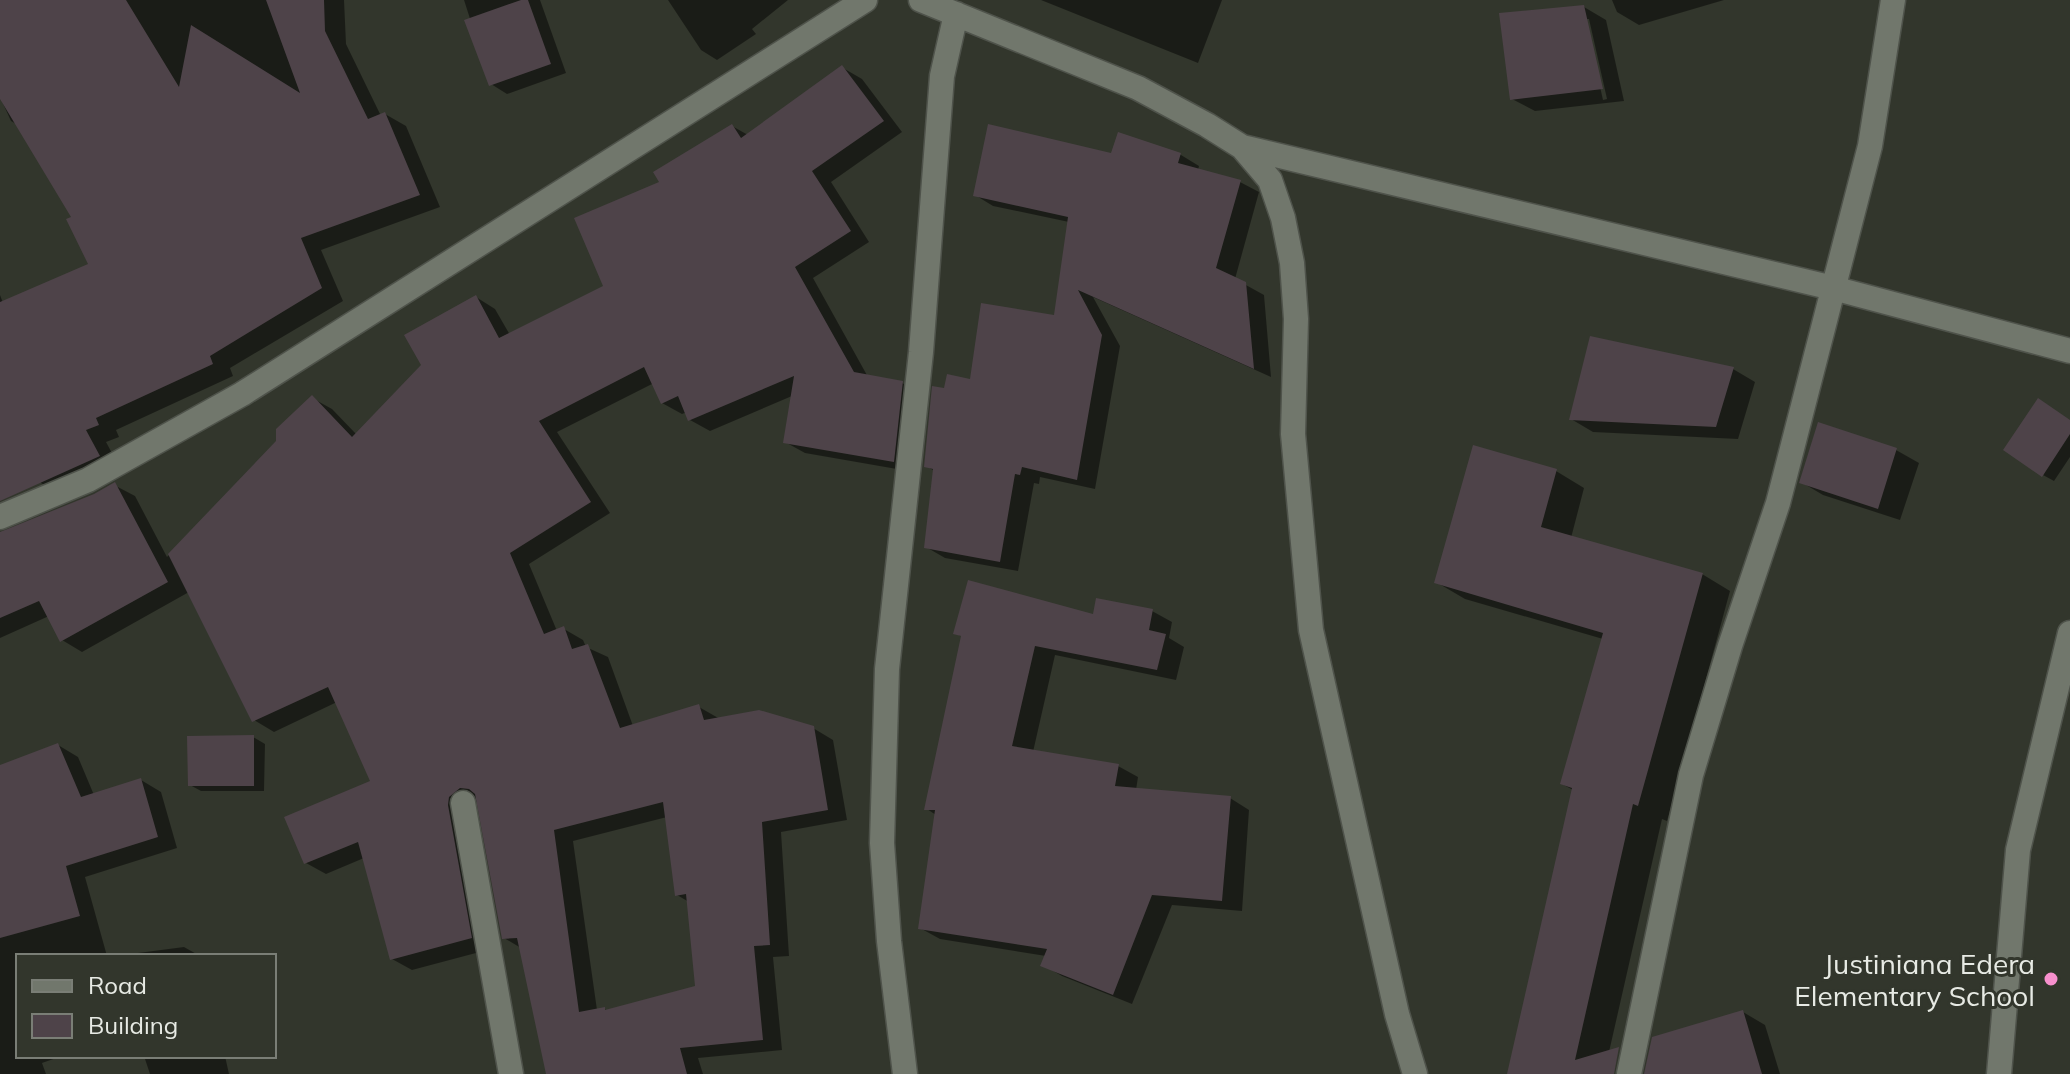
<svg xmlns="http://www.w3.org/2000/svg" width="2070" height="1074" font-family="Mulish,sans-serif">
<rect width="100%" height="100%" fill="#32362c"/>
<path fill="#0007" fill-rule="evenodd" d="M0 0H344L346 44 381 116 385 114 406 126 440 207 321 250 343 301 230 368 233 376 116 430 119 437 106 442 120 468 62 495 41 483 34 471 0 485V295L3 303 91 265 73 218 18 125 11 121 0 97Z
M464 0H540L566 73 507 94 491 84Z
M668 0H788L752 29 756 34 717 60 701 50Z
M1041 0H1222L1198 63Z
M1612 0H1724L1639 25 1617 12Z
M1584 7 1606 20 1624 101 1535 111 1512 99ZM1585 19H1589L1607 99 1603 100Z
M843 68 862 79 902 132 831 182 869 242 813 278 868 377 902 383 922 394 914 472 805 453 785 442 792 396 710 431 690 420 687 412 682 414 662 403 654 383 557 432 610 513 529 564 557 631 564 629 583 640 586 647 608 657 633 726 699 707 720 719 813 728 833 740 847 820 781 832 789 956 773 957 782 1050 698 1058 703 1074H548L521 948 504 938 480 799 469 808 491 949 412 970 392 959 364 858 326 874 306 863 372 782 337 702 274 732 254 720 189 592 82 652 62 640 49 616 0 638V566L114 485 135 496 167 557 278 442 312 398 332 409 357 435 424 365 476 297 495 309 510 335 606 286 662 183 732 126 748 135ZM667 817 677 895 689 902 697 987 608 1011 604 1009 597 1010 573 841Z
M1119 135 1181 155 1199 166 1198 170 1240 182 1259 192 1235 279 1264 295 1271 377 1093 297 1120 346 1095 489 1040 477 1039 484 1034 483 1018 571 945 558 926 547 935 471 926 466 946 390 972 381 1055 317 1069 222 993 206 975 195 1113 155Z
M1733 369 1755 382 1738 439 1593 432 1571 419Z
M2070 421V457L2054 481 2043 475Z
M1820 425 1896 450 1919 463 1900 520 1823 495 1801 482Z
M1556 471 1584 488 1571 538 1702 574 1730 591 1667 821 1662 819 1604 1074H1509L1573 790 1562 784 1603 639 1465 599 1436 582Z
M1152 611 1172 622 1169 638 1184 647 1176 680 1055 655 1033 752 1118 766 1138 777 1136 790 1230 798 1249 810 1242 911 1172 905 1132 1004 1062 976 1043 965 1046 956 940 939 920 928 936 815 927 809 963 637 955 633Z
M253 737 265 744 264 791H201L190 785Z
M58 745 78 757 94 795 141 780 161 792 177 848 85 877 107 956H18V1056H62L42 1063 46 1074H0V767Z
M184 947 200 956H115Z
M1743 1012 1765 1025 1780 1074H1662Z
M144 1056H225L229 1074H150Z"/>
<path fill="#4e4349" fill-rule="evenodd" d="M0 0H126L179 87 191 25 300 93 266 0H324L325 31 368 119 385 112 420 195 301 238 322 288 210 356 213 364 96 418 99 425 86 430 100 456 0 501V302L88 264 66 219 71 217 0 99Z
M521 0H528L551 64 489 86 464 20Z
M1584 5 1603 89 1510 100 1499 13Z
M842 65 884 121 812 171 851 231 795 267 854 372 903 381 894 462 783 443 794 376 688 421 678 396 661 404 644 367 539 421 591 502 510 553 544 634 564 626 572 649 588 644 620 728 699 704 704 720 759 710 814 726 828 810 762 822 770 945 754 946 763 1040 680 1048 687 1074H546L517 938 502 939 475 794 469 789 460 788 449 797 448 805 472 938 390 960 358 842 304 864 284 817 370 781 328 687 252 722 168 554 276 441V429L312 395 352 437 421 365 404 335 476 295 499 338 603 286 574 218 659 182 653 172 732 124 741 138ZM663 802 675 896 686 894 695 986 605 1010V1007L579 1012 554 830Z
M988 124 1111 153 1118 132 1181 153 1178 163 1241 180 1216 268 1246 282 1254 369 1078 290 1102 335 1077 480 1022 467 1020 475 1015 474 1000 562 924 548 933 469 924 467 932 386 944 388 947 374 970 379 981 303 1054 315 1068 217 973 196Z
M1590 336 1734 367 1716 427 1569 420Z
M2038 398 2070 420V434L2042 477 2003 450Z
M1818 422 1897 448 1878 509 1799 483Z
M1473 445 1557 469 1541 527 1703 573 1638 806 1633 804 1575 1060 1619 1047 1614 1074H1507L1572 788 1560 784 1603 633 1434 583Z
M115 482 168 582 60 642 39 601 0 618V532L94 494Z
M968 580 1093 614 1096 598 1153 609 1149 630 1166 634 1157 670 1035 646 1012 746 1119 764 1115 786 1231 796 1222 901 1152 895 1113 995 1040 966 1047 949 918 929 935 810H924L961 636 953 634Z
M254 735V786H188L187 736Z
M58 743 81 797 141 778 158 837 66 866 80 916 0 938V765Z
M1743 1010 1762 1074H1644L1652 1037Z"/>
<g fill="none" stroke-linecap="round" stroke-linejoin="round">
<defs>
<path id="street" d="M921 0 1138 88 1207 125 1242 147 1270 180 1283 218 1292 263 1296 319 1293 434 1311 630 1397 1014 1415 1074
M1242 147 1833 288 2070 351
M0 517 88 480 242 394 865 0
M463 803 511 1074
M905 1074 889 941 882 843 887 669 921 352 942 76 956 14
M1629 1074 1691 775 1730 646 1778 503 1870 146 1893 0
M1999 1074 2018 850 2070 633"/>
</defs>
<use href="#street" stroke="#4f534b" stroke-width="27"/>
<use href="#street" stroke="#71776c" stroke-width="24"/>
</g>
<circle fill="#f790cd" stroke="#32362c" stroke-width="3" cx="2051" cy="979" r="8"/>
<g text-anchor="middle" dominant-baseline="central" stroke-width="6" stroke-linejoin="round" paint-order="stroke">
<g font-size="28" fill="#e7eae4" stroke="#32362c" text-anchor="end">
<text x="2035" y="963">Justiniana Edera<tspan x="2035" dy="32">Elementary School</tspan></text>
</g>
</g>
<rect x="16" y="954" width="260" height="104" fill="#32362c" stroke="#7a7e76" stroke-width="2"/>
<rect x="32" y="980" width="40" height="12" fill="#71776c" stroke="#7a7e76" stroke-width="2"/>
<text x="88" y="994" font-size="24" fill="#e7eae4">Road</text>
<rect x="32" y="1014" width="40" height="24" fill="#4e4349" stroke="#7a7e76" stroke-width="2"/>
<text x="88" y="1034" font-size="24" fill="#e7eae4">Building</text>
</svg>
